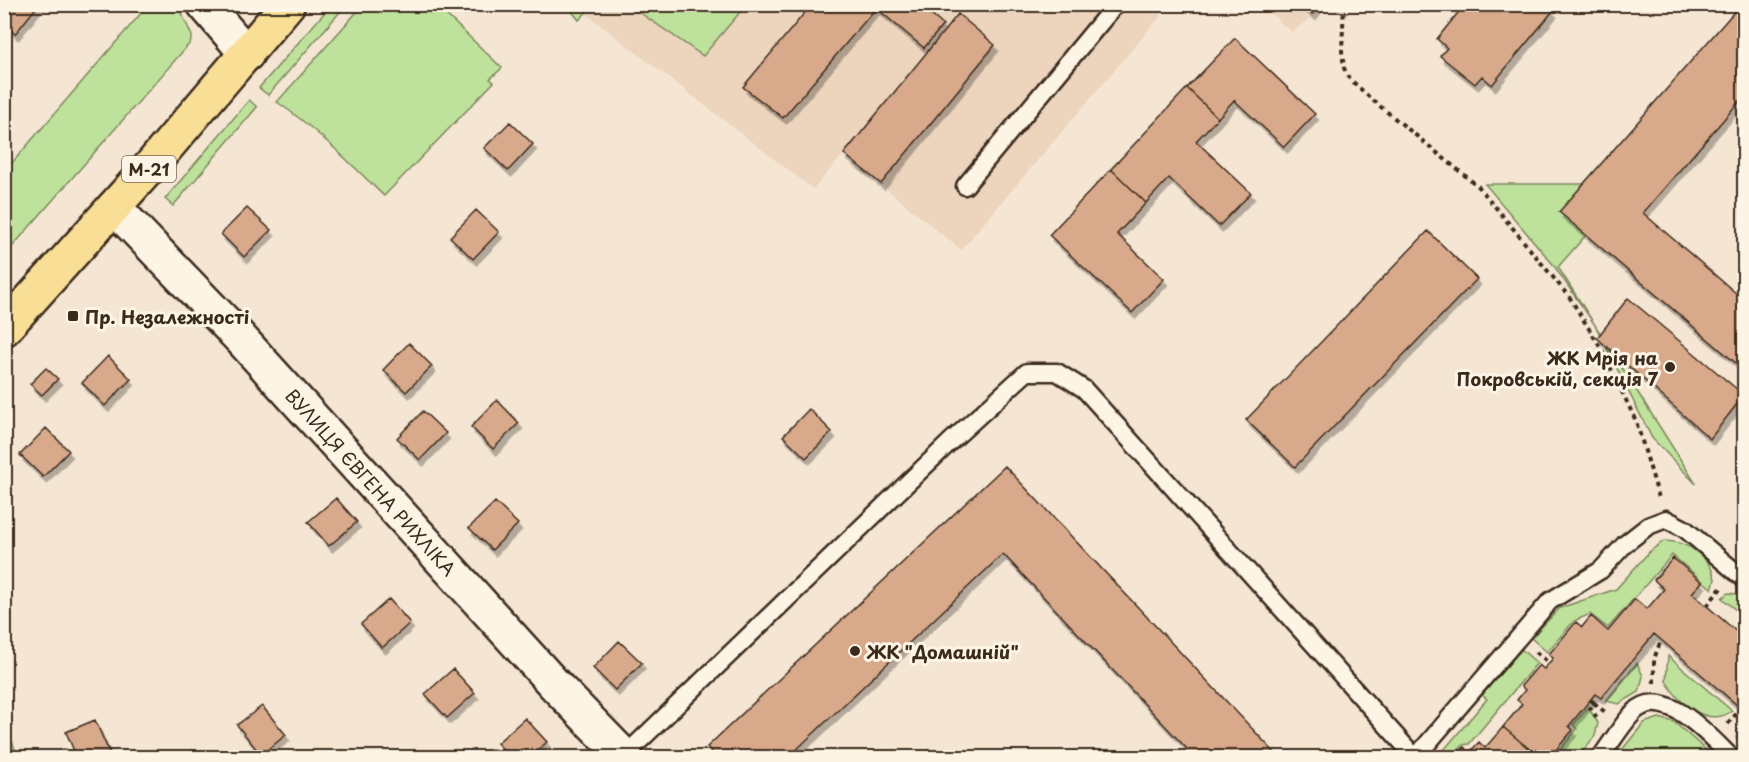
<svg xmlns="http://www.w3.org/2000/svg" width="1749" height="762" font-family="'Playpen Sans',sans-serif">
<defs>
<filter id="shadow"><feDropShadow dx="3.5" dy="6" stdDeviation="0" flood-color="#0004"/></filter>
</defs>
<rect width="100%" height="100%" fill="#f5e6d3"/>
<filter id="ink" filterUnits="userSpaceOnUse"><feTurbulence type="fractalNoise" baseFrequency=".0167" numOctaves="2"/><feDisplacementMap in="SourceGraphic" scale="12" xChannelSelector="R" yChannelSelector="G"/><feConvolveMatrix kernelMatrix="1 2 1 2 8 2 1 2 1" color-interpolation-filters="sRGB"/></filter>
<g filter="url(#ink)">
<path fill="#ecd4bd" d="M593 4 1170 5 961 250 844 154 813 189 585 13Z
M1260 5H1328L1292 32Z"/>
<path fill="#bee29c" stroke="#7c865d" stroke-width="1.5" d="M149 4 178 5 192 36 190 43 5 255V171Z
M566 4H593V5L579 20Z
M331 5H346L268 95 259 88Z
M363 5H436L502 68 490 79 494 82 384 196C350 163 317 129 277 102Z
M629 5H746L703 56Z
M1744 20V55L1558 267 1696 484 1652 438 1595 325 1552 263 1485 184H1595Z
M249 100 257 107 173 206 165 199Z
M1664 541C1687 541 1710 556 1715 579L1712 589 1672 555 1608 628 1590 614 1574 621 1547 652 1531 638 1560 608 1616 589 1649 552Z
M1728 593 1744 595V617L1722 598Z
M1521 649 1537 663 1469 744 1463 745 1453 757H1438L1487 699 1482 695Z
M1668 656 1732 711C1708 728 1679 704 1666 681Z
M1637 663 1643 676 1639 692 1619 704 1606 701Z
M1588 707 1598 723 1595 736 1578 757H1554L1577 729 1573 725Z
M1659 718 1674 722 1714 757H1616L1644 723Z
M1742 719 1744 721V753L1736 738Z
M4 723H5L18 757H5Z"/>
<path fill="#d8a98a" stroke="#3b2a1e" stroke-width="1.5" filter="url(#shadow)" d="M4 4H39L15 34 4 25Z
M812 4H918L943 25 924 48 876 8 783 118 743 87Z
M1300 4H1320L1312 14Z
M1465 4H1545L1553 11 1492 85 1482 76 1475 84 1440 56 1447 48 1437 39Z
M1741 4H1744V96L1643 213 1744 300V370L1559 212Z
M958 14 995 45 881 184 844 154Z
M1235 38 1315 114 1284 147 1234 100 1218 118 1187 88Z
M1187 88 1218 118 1196 141 1251 193 1219 226 1169 178 1146 203 1111 169Z
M510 122 533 144 508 171 484 148Z
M1111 169 1146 203 1117 234 1164 279 1132 313 1049 235Z
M247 208 271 230 244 257 221 234Z
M476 210 499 232 473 259 450 237Z
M1428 231 1477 279 1295 467 1246 420Z
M1628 298 1744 395 1710 439 1597 338Z
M409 343 432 366 406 392 383 370Z
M108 356 131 379 105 406 82 383Z
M46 368 58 379 42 395 30 384Z
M497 400 519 423 493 449 471 427Z
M809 409 832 432 806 458 783 436Z
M423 411 446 433 420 460 397 438Z
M46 428 69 451 43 477 20 455Z
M1005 466 1276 754 1273 758H1178L1187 749 1003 554 794 752 799 758H717L707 747Z
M336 498 357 522 329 546 308 522Z
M495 502 518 524 492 550 469 528Z
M1673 558 1702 582 1692 593 1744 638V711L1654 634 1601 698 1595 694 1569 726 1573 730 1549 758H1540L1503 727 1522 704 1517 700 1525 690 1521 686 1539 665 1544 669 1549 663 1553 658 1549 654 1576 622 1582 627 1591 616 1608 631 1635 599 1647 609 1664 589 1654 580Z
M389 599 410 623 382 648 361 624Z
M619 641 642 663 615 690 593 668Z
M453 669 475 693 447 718 425 694Z
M262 706 286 735 261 755 237 725Z
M525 718 547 742 529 758H511L497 743Z
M95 720 110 754 102 758H77L66 732Z
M1503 727 1540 758H1455L1464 747 1470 752 1479 742 1485 748Z"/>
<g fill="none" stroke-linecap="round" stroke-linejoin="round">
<defs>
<path id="service" d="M965 186 1116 4
M624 756 950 442 1027 372H1057L1084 389 1415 757
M1415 758 1550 601 1601 570 1625 544 1648 526 1666 519 1685 529 1744 579
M1600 758C1611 743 1621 726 1633 713 1663 681 1711 738 1732 758"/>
<path id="minor" d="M204 4 247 54
M114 207 241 339 554 684 626 758"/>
<path id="trunk" d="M4 329 148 169 288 4"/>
</defs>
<use href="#service" stroke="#3b2a1e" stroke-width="21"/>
<use href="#minor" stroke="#3b2a1e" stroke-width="38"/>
<use href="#trunk" stroke="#3b2a1e" stroke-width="38"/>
<path stroke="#3b2a1e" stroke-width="4" stroke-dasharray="4.5 4.5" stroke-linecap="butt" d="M1344 4 1342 51 1344 68 1348 77 1370 98 1479 187 1570 298 1602 350 1636 421 1659 498
M1707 606 1721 588
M1536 652 1549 663
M1654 683V659L1661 640
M1591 700 1594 703 1590 707 1599 721
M1594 703 1605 712
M1728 724 1741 708"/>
<use href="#service" stroke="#fcf5e5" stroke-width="16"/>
<use href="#minor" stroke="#fcf5e5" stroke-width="33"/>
<use href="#trunk" stroke="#f9df96" stroke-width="33"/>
</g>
</g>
<g fill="#3b2a1e" stroke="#fcf5e5" stroke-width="2">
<rect x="67" y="310" width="12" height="12" rx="3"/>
<circle cx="1670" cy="367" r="6"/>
<circle cx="855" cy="651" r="6"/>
</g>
<g text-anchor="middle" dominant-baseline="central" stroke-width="6" stroke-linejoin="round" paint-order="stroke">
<rect fill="#fcf5e5" stroke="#75675a" stroke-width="1.5" x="122" y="156" width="54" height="26" rx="4.5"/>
<g font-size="16" font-weight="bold" fill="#3b2a1e">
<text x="149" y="169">М-21</text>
</g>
<g font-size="18" font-weight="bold" fill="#3b2a1e" stroke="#fcf5e5" text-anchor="start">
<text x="85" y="316">Пр. Незалежності</text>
<text x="1658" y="357" text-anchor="end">ЖК Мрія на<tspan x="1658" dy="21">Покровській, секція 7</tspan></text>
<text x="867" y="651">ЖК "Домашній"</text>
</g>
<g font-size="18" fill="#3b2a1e" stroke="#fcf5e5">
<text transform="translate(371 482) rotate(48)">ВУЛИЦЯ ЄВГЕНА РИХЛІКА</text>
</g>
</g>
<rect width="1749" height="762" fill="none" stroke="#fcf5e5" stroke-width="24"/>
<rect x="12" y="12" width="1725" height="738" fill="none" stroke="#3b2a1e" stroke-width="2" filter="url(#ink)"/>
</svg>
